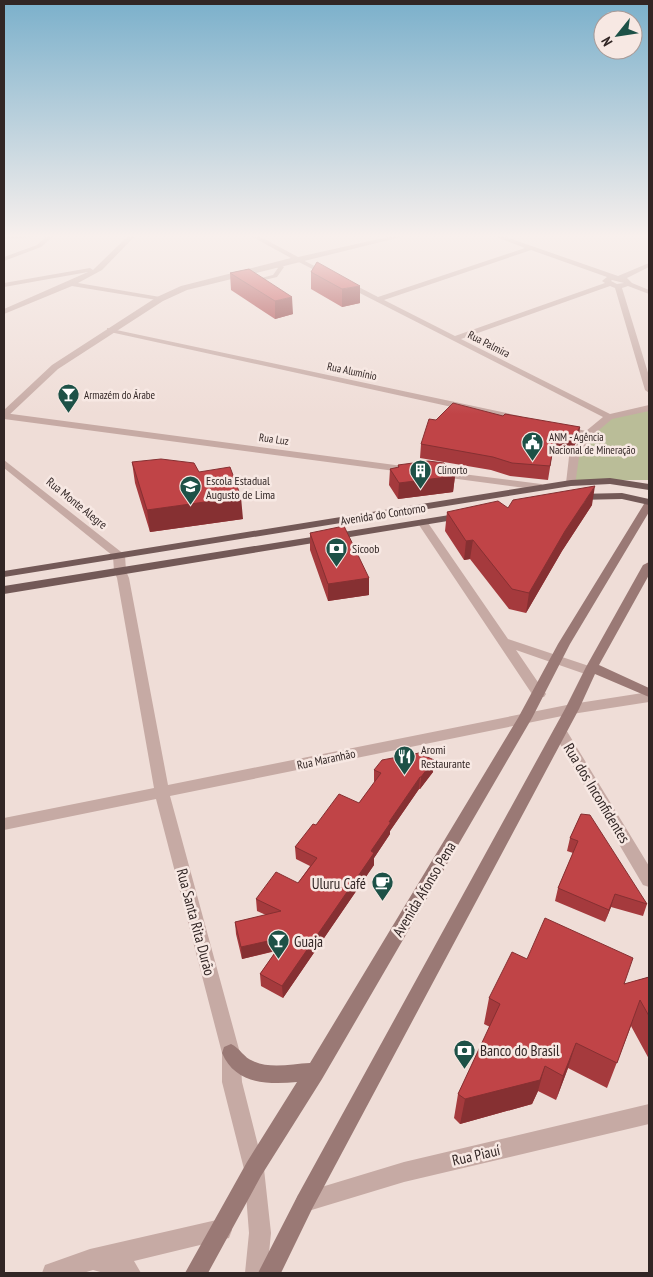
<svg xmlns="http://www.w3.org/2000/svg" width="653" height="1277" font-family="'PT Sans Narrow',sans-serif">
<rect width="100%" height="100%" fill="#efddd7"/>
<path fill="#babd98" d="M649 409V480H575V457L589 435 610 418Z"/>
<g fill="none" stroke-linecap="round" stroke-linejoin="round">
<path fill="#c6aaa4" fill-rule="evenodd" d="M277 263 284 267 277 277 252 283 249 281 273 275 278 268 274 265Z"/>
<path fill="#c6aaa4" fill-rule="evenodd" d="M4 235H38L35 237 4 239Z
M129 235H136L102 270 78 283 160 297 164 299 163 301 72 286 4 314V309L88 272 4 287V283L90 268 93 270Z
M491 235H500L618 276 649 263V267L627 278 632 283 649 290V294L628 286 622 288 649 376V393L645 390 615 288 610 286 461 339 610 414 649 405V411L612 419 592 436 579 457 575 485H567L566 483 569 457 582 436 561 431 559 429 564 426 586 431 603 417 342 284 349 282 378 297 525 248ZM531 250 607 277 602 281 605 283 455 336 384 300ZM612 280 624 283 617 284 611 281Z
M297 257 330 274 332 275 326 276 295 260V258Z
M107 328 520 416 525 419 520 422 110 332H107Z
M4 413 410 467 415 470 410 473 4 419Z
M4 460 125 555 126 571 129 578 168 785 572 704 649 692V702L572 714 170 796 240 1053 242 1082 264 1169 271 1233 267 1273H245L249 1233 244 1169 222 1082V1053L156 799 4 830V818L154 788 117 578 114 571 113 556 4 468Z
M439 471 541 484 546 487 541 490 435 476 434 474Z
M422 519 426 520 508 639 595 668 596 671 595 674H585L516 650 546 694 544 697H534L417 522Z
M560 727 565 728 649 866V887L643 885 553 732 555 728Z
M649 1104V1124L404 1182 305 1212 298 1209 295 1202 298 1195 305 1192 404 1162Z
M221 1219 229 1222 232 1230 229 1238 134 1261 141 1273H104L93 1270 83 1273H42L45 1265 90 1249Z"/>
<path fill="#c6aaa4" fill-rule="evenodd" d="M48 235H55L41 247 4 261V257L37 245Z
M249 235H257L298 257 397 235H409L187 290 163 301 58 369 7 417 4 418V410L52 365 157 297 181 286 291 258Z"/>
<path fill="#9a7975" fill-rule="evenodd" d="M649 501V512L570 644 532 718 322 1079 261 1176 208 1273H185L247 1162 297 1082C268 1085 235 1084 222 1053L224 1047 231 1044C240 1048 244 1058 253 1061 270 1069 291 1064 310 1063L518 718 558 644 644 504Z
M649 562V575L599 665 649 688V697L595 674 579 709 312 1209 281 1273H258L298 1195 565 709 586 667 643 565Z"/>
<path fill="#735957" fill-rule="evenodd" d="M610 478 649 484V490L610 484 571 486 4 577V571L571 480Z
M622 493 649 499V505L622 499 578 500 573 497 578 494Z
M462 513 467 516 466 518 4 594V586Z"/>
</g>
<path fill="#a53a3d" d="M317 262 360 303 342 307 311 289V272Z
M249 269 293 314 275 319 231 290 230 273Z
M503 416 580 427 578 439 574 446 552 455 548 480 510 476 491 470 420 458 421 444 436 420Z
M132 462 199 472 243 519 150 532 135 483Z
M398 465 455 476 453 492 398 499 389 485 390 469 398 468Z
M592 505 562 551 526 613 509 609 470 559 464 560 445 531 447 512 508 508Z
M310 533 369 578V595L328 601 310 550Z
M374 770 433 772 420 789H419L390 831V834L374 858V865L283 998 261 986 260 974 276 951 242 959 236 934 235 922 266 915 257 911 256 899 298 883 310 866 296 859 295 847 316 825 359 803 375 782H374Z
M581 814 647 904 643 916 611 907 605 922 555 901 558 888 573 853 567 851 570 838Z
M527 959 624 984 649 977V1059L631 1026 607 1088 568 1068 556 1100 538 1091 532 1104 460 1124 454 1118 458 1094 490 1027 484 1024 489 998Z"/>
<path fill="#863032" d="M360 286V303L342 307V289Z
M292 297 293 314 275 319V301Z
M580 427 578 439 574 446 552 455 554 442Z
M455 476 453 492 398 499 399 483Z
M595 486 592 505 562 551 526 613 529 593 565 531Z
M241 497 243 519 150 532 147 510Z
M473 540 470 559 464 560 466 541Z
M369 578V595L328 601V584Z
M434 760 433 772 420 789 421 777Z
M420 777 419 789 390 831V834L374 858V865L283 998 282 986 371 851 389 822Z
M615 894 611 907 605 922 609 910Z
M286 937V948L242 959 241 947Z
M576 1043 568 1068 556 1100 563 1076Z
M545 1066 538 1091 532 1104 460 1124 465 1099Z"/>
<path fill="#c04447" stroke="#863032" d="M317 262 360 286 342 289 311 272Z
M249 269 292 297 275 301 230 273Z
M453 403 503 416 505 414 580 427 576 433 554 442 550 466 512 463 493 457 421 444 429 419 436 420Z
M161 459 194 463 199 472 230 467 241 497 147 510 132 462Z
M428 461 444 463 455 476 399 483 390 469 399 467 398 465Z
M595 486 565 531 529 593 512 589 473 540 466 541 447 512 498 501 508 508 513 500Z
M344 526 369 578 328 584 310 533Z
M419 753 434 760 421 777H420L389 822H391L371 851 374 853 282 986 260 974 286 937 241 947 235 922 281 911 256 899 276 872 298 883 317 858 295 847 313 824 316 825 339 794 359 803 381 773 374 770 382 760Z
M581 814 590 815 647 904 615 894 609 910 558 888 578 841 570 838Z
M545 918 633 958 624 984 649 977V1016L640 1000 617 1063 576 1043 563 1076 545 1066 540 1080 465 1099 458 1094 500 1004 489 998 512 952 527 959Z"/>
<linearGradient id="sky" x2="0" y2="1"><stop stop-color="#7bb0cb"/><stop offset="0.57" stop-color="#f8f0ed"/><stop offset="1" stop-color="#f8f0ed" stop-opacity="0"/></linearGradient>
<rect width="653" height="414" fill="url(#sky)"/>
<defs>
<symbol id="bar-pin" viewBox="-11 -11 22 30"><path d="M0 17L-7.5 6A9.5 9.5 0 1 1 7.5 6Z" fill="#1d5147" stroke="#f7e8e3"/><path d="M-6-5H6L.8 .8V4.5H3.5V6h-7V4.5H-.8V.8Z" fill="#fff"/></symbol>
<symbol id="civic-pin" viewBox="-11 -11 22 30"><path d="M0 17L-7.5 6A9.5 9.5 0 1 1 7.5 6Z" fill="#1d5147" stroke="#f7e8e3"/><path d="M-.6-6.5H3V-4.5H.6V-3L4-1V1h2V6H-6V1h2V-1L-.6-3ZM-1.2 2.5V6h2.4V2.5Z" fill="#fff"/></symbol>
<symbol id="building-pin" viewBox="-11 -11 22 30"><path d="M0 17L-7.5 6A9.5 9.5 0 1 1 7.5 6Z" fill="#1d5147" stroke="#f7e8e3"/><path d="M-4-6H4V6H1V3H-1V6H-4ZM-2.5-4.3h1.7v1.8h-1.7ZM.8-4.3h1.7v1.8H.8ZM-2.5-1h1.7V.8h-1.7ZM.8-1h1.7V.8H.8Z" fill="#fff"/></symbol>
<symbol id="school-pin" viewBox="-11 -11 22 30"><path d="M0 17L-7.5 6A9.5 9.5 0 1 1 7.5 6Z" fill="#1d5147" stroke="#f7e8e3"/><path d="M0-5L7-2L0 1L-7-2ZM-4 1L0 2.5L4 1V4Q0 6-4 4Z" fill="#fff"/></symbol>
<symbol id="bank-pin" viewBox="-11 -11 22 30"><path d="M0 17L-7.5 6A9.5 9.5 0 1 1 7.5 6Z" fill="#1d5147" stroke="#f7e8e3"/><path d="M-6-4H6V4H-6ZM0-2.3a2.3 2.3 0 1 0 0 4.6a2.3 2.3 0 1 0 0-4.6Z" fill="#fff"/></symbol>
<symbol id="restaurant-pin" viewBox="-11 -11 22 30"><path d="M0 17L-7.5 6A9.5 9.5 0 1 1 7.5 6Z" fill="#1d5147" stroke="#f7e8e3"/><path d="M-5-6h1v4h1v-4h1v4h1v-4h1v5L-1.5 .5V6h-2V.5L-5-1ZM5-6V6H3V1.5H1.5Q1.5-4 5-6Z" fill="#fff"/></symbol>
<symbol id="cafe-pin" viewBox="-11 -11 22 30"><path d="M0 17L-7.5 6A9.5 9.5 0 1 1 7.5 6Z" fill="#1d5147" stroke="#f7e8e3"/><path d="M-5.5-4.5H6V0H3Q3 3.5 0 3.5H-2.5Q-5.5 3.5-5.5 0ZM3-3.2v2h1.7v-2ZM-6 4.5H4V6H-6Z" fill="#fff"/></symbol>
</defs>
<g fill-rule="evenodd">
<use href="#bar-pin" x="56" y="382" width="25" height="34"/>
<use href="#civic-pin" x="520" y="430" width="25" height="34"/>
<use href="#building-pin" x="408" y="458" width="25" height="34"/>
<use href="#school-pin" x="178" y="474" width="25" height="34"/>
<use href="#bank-pin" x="324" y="536" width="25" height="34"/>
<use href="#restaurant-pin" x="392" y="744" width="25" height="34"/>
<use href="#cafe-pin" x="370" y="870" width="25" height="34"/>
<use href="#bar-pin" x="266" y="928" width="25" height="34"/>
<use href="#bank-pin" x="452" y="1038" width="25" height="34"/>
</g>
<g text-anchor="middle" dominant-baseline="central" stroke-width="5" stroke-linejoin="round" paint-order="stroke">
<g font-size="11" fill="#322625" stroke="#f7e8e3">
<text transform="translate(489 344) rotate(27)">Rua Palmira</text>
<text transform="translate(352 371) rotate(12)">Rua Alumínio</text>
<text transform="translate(274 439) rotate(8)">Rua Luz</text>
</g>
<g font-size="11" fill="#322625" stroke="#f7e8e3" text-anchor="start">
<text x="84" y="395">Armazém do Árabe</text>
<text x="549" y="437">ANM - Agência<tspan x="549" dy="13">Nacional de Mineração</tspan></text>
<text x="437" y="470">Clinorto</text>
</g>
<g font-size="12" fill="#322625" stroke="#f7e8e3" text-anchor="start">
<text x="206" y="480">Escola Estadual<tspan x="206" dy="14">Augusto de Lima</tspan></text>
<text x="352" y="548">Sicoob</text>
<text x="421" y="749">Aromi<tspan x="421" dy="14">Restaurante</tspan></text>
</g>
<g font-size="12" fill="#322625" stroke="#f7e8e3">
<text transform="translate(77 503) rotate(39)">Rua Monte Alegre</text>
<text transform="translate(383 514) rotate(-9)">Avenida do Contorno</text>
<text transform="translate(326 759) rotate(-12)">Rua Maranhão</text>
</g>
<g font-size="15" fill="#322625" stroke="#f7e8e3">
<text transform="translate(597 793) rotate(59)">Rua dos Inconfidentes</text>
<text transform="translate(424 889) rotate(-59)">Avenida Afonso Pena</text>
<text transform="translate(196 922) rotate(75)">Rua Santa Rita Durão</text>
<text transform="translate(476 1155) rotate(-13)">Rua Piauí</text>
</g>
<g font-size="15" fill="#322625" stroke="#f7e8e3" text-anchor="start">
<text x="366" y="883" text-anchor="end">Uluru Café</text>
<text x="294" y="941">Guaja</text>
<text x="480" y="1050">Banco do Brasil</text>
</g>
</g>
<rect width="653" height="1277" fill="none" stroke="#322625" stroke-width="10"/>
<g transform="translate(618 35) rotate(240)"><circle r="24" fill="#f7e8e3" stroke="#a89a97"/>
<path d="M0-4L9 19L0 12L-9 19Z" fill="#1d5147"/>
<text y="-8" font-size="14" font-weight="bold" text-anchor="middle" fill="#322625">N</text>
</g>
</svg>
